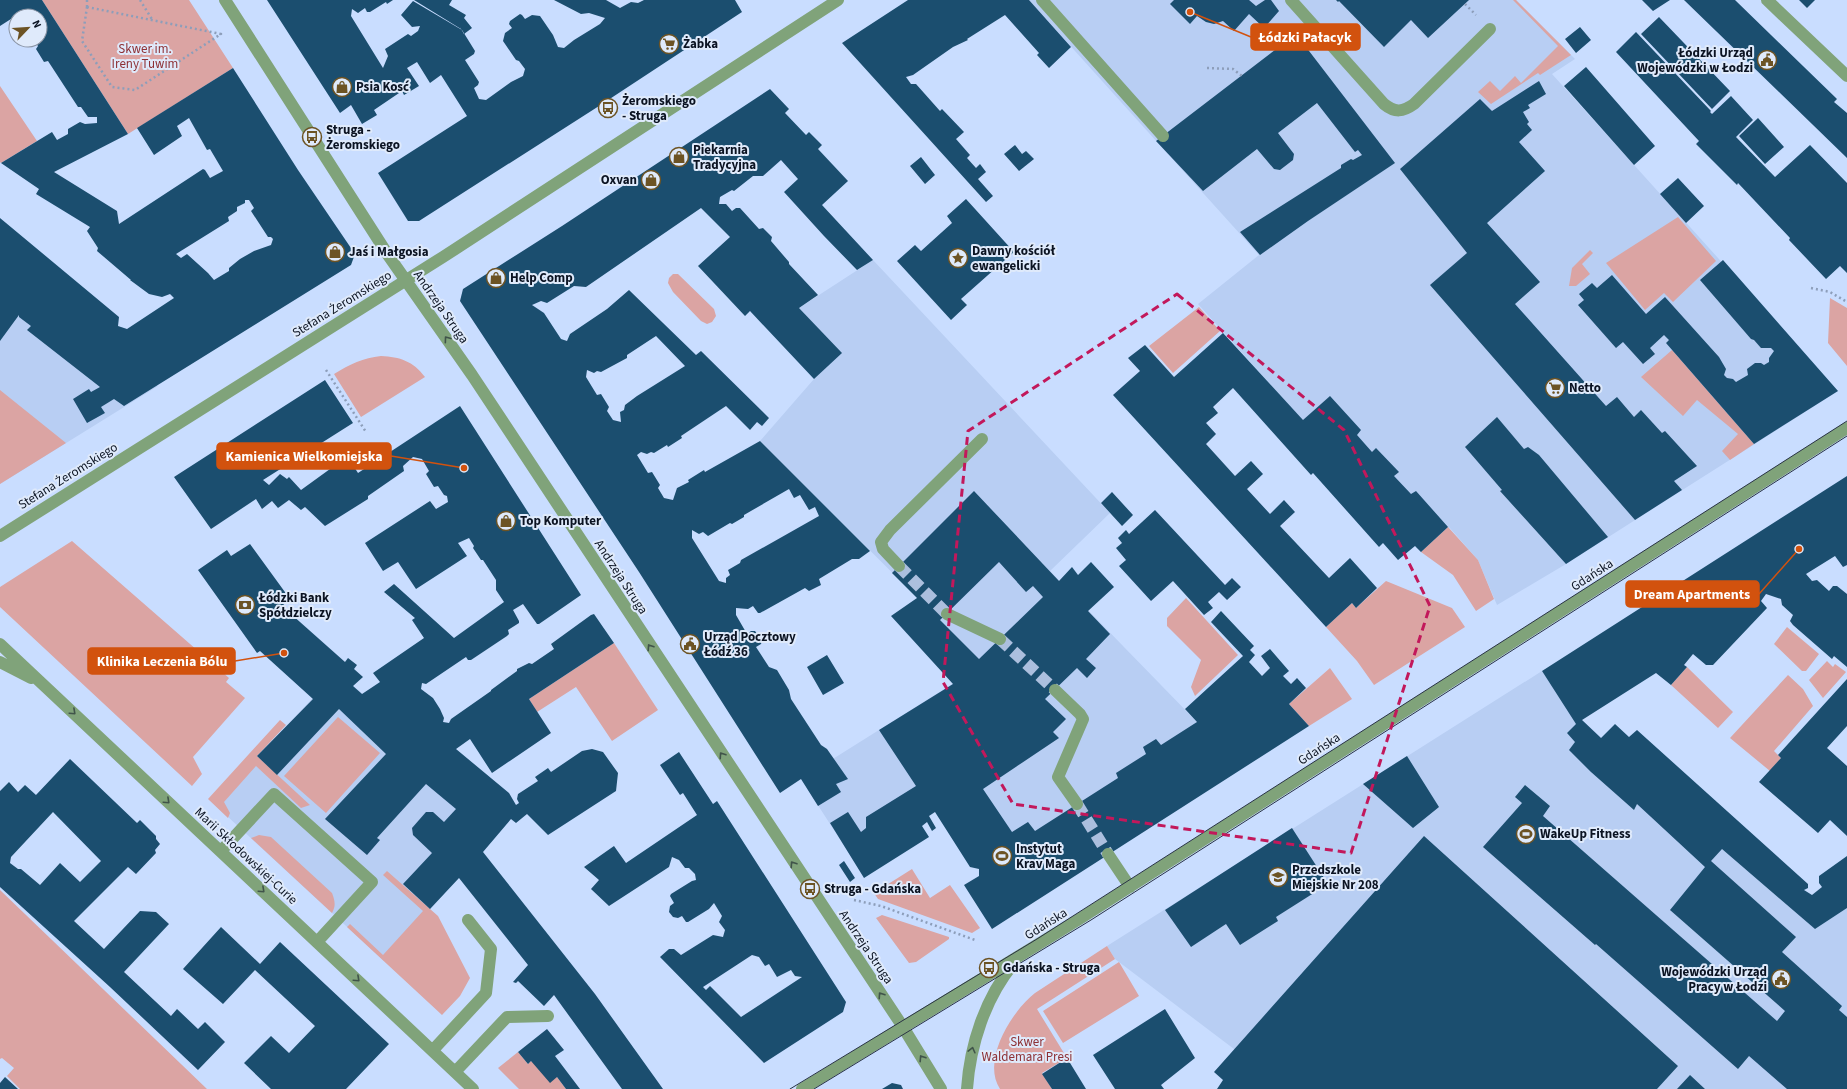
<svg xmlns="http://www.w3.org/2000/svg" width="1847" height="1089" font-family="'Source Sans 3',sans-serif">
<rect width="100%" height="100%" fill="#c9ddff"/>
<path fill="#b8cef3" d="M1029 0H1516L1575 59 1552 74 1838 391 1566 564 1497 605 1478 560 1449 527 1421 552 1198 304 1259 255Z
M0 260 158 386 0 484Z
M873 260 1110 513 1050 571 1197 722 1030 903 957 792 852 858 801 779 984 664 760 441 814 379 841 353 799 308Z
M1542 671 1576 723 1582 720 1722 849 1815 929 1847 908V1089H1282L1234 1049 1115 959 1107 946Z
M337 672 509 821 384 961 214 804Z"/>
<path fill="#dba4a3" d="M42 0H189L233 68 128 134Z
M1513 0H1516L1571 55 1540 75 1538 73 1491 104 1478 92 1490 81 1500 91 1515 76 1521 83 1558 46Z
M0 86 37 141 1 163 0 162Z
M1678 217 1716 261 1673 302 1664 293 1645 310 1606 263Z
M1590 250 1593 253 1582 264 1590 274 1576 286H1569L1572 268Z
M673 274H678L714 309 716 316 712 322 707 324 701 321 673 292 668 283 669 278Z
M1830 298 1847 308V366L1828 343Z
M1199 307 1220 331 1173 373 1149 346Z
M1672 350 1754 444 1730 460 1722 451 1738 434 1697 400 1683 416 1641 377Z
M381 356C400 357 413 361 425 377L361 417 334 374C350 364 363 358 381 356Z
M0 390 66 443 0 484Z
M1448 527 1478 560 1494 599 1476 611 1453 575 1421 552Z
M72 541 229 678 226 682 245 698 193 757 202 774 192 786 0 607V587Z
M1386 581 1452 608 1465 627 1374 685 1357 661 1326 627 1352 603 1356 608Z
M1186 598 1238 655 1195 696 1191 687 1201 660 1167 626V618Z
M1787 627 1819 654 1806 671H1802L1774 644Z
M614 643 658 710 612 741 576 687 537 712 529 699Z
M1827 661 1833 667 1835 664 1846 672 1823 698 1809 680Z
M1687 667 1733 712 1718 728 1671 685Z
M1330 668 1352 699 1309 726 1289 704Z
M1788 675 1803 689 1813 706 1774 751 1781 758 1770 771 1730 738Z
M338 717 380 753 326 813 284 776Z
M280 720 286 725 257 756 310 805 301 808 256 766 224 802 230 813 228 818 208 799Z
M259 835 271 837 332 893C335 901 336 906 332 913L251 838Z
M912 869 930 898 950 885 980 928 972 933 878 899 874 893Z
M387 871 438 916 470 978 460 996 442 1015 347 927 350 924 383 955 423 911 383 875Z
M0 890 207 1089H20L7 1076 14 1068 2 1058 0 1059Z
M882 915 949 937V939L916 962 909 963 876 918Z
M1107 946 1115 959 1037 1009 1067 1058 1042 1073 1052 1089H1000C981 1060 1012 1011 1035 993Z
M1119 962 1139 996 1063 1043 1043 1011Z
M518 1052 528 1064 531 1061 557 1077 566 1089H519L498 1068Z"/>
<path fill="#1b4e6f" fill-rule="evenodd" d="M0 0H42L128 134 54 172 117 211 119 224 203 169 205 170 210 178 223 171 210 149 207 150 189 118 177 126 182 136 154 155 137 128 233 68 298 170 355 254 351 265 124 406 114 399 101 407 105 413 87 423 73 399 89 389 91 392 100 387 27 330 31 326 19 317V315L0 341V218L119 317 118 326 127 329 174 298 170 294 162 297 149 294 130 280H131L97 251 98 248 87 231 90 227 36 194 39 189 1 163 52 132 57 140 68 134V129L80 122 85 124 97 123V117H88L81 107H78L48 61 44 62 36 49 38 46 34 40H40V16H30L32 10H25L0 26ZM245 200H249L254 208 251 211 268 237H271L273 239 271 245 254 251 240 259 229 268V271L214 280 208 273 187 254 181 258 176 254 229 221 228 217 237 211V207L245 203Z
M267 0H393L387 4 386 2 370 12H367L365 8 358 13 352 9 351 16 383 68 388 56 385 49 408 34 411 36 418 31 420 26 412 27 401 15 413 1 462 30 475 51 474 54 465 60 479 82 478 85 474 88 479 99 486 100 511 82 523 76 525 69 519 61 516 60 503 41 505 33 512 28 509 24 510 21 520 14 522 15 525 19 532 15 540 16 553 35 558 47 564 48 574 40 600 24 605 18 589 13 581 14 554 0H606L620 8 631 2 638 3 644 0H735L742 12 599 106 419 221H408L378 173 467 116 441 75 430 83 417 62 407 68 419 86 404 95 402 91 374 110 377 115 362 124 351 105 340 113Z
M414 0H452L449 5 466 15 464 18 472 28 464 34 460 27 461 29Z
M908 0H1029L1071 47 1049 68 1037 55 1039 53 1005 15 967 39 968 40 953 47 913 75 906 77 911 84H916L940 111 942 109 964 132 956 139 970 155 967 158 976 168 980 164 986 172 978 179 993 196 986 202 842 43Z
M1174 0H1249L1256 6 1265 0H1271L1279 11 1264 28 1249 14 1234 31 1223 21 1214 24 1206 22 1197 16 1190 24 1170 4Z
M1336 0H1469L1428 38 1411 20 1384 47 1339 1 1338 2Z
M1642 0H1670L1653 11Z
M1684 0H1735L1837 99 1834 102 1847 113V158Z
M1799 0H1815L1807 8Z
M1659 17 1730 91 1712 109 1641 34Z
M1580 27 1591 40 1576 53 1565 39Z
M1636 32 1711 111 1710 112 1712 114 1731 96 1753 120 1736 137 1775 177 1810 145 1847 183V273L1840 266 1826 279 1789 240 1790 238 1738 183 1737 185 1696 144 1699 141 1616 52Z
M1296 34 1395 163 1308 221 1260 255 1240 232 1341 168V165L1351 159 1353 160 1362 155 1358 150 1355 152 1317 103 1278 133 1294 154 1293 160 1280 170 1274 169 1257 149 1203 191 1156 141Z
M1586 67 1655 146 1634 165 1564 86Z
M1539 81 1546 94 1528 105 1530 108 1523 112 1529 122 1527 124 1532 130 1519 142 1545 171 1487 223 1540 282 1515 304 1606 406 1617 397 1634 417 1641 410 1662 433 1665 431 1697 466 1674 481 1682 490 1635 520 1430 285 1467 253 1400 169 1480 99 1492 111Z
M770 89 789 109 785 113 806 135 809 132 822 145 818 149 848 181 822 205 873 260 857 270 824 236 784 192 798 179 781 160 763 176H753L734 191 732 190 720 197 719 204H726L732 211 736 208H740L759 229 763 228 772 237 771 241 789 262V264L818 295 799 308 842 353 814 379 750 311 745 316 698 266 730 237 701 208 586 287 574 286 547 303 541 301 532 305 544 313 561 339 567 341 570 334 607 309 629 290 696 355 701 351 769 418 762 426 757 422 750 430 726 406 681 436 682 438 668 447 667 445 654 453 651 452 647 454 641 452 637 455 648 473 652 472 660 485 658 488 664 498 673 500 677 488 689 482 688 480 704 470 705 472 760 441 870 551 859 559H852L819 579 821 585 809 591 805 588 760 613H758L753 606 748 609 736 608V615L747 634 751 631H755L762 641 761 644 756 647 769 667 777 670 789 690 791 699 821 745 827 749 848 779 836 784 841 792 818 806 801 779 780 793 639 572 460 301 463 289 562 226ZM656 336 685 366 637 396 625 405 624 410 620 412 621 422 613 420 607 411 609 407 601 394 597 395 586 377 587 370 594 373 597 371 601 372 627 358V355ZM789 489 794 498 800 495 809 510 815 507 819 516 741 560 740 563 728 570 730 575 726 578V583L719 581 692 538V530L699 534 703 532 708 536 730 523 732 524 744 517V515Z
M1758 118 1784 147 1765 164 1739 136Z
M1015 145 1022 154 1026 151 1034 159 1019 171 1004 154Z
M921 157 935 175 925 184 910 166Z
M1678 178 1704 206 1686 223 1660 194Z
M966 199 1014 252 961 299 967 305 951 320 897 261 915 245 921 251 952 223 947 216Z
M1723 260 1838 391 1754 444 1666 343 1669 340 1664 335 1650 348 1655 354 1643 364 1623 342 1616 348 1578 305 1584 300 1579 294 1592 283 1597 288 1612 275 1646 314 1665 297 1719 357 1726 369 1724 375 1727 378 1733 379 1736 382 1748 375 1747 369 1755 363H1761L1764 365 1769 362V358L1774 351 1771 348H1761L1754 340 1751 339 1700 280Z
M1223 333 1303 420 1330 396 1361 430 1357 435 1372 452 1376 448 1399 472 1394 476 1411 494 1416 491 1448 527 1421 552 1415 546 1398 560 1383 543 1379 547 1313 473 1311 475 1233 388 1213 407 1218 413 1206 423 1216 434 1206 444 1235 476 1251 461 1263 474 1247 489 1270 514 1284 500 1295 512 1280 526 1329 578 1350 558 1377 588 1356 608 1352 603 1326 627 1113 395 1140 371 1128 358 1145 345 1174 377Z
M325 380 353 423 263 480 269 485 280 474 287 479 289 477 301 490 330 469 326 464 334 458 338 463 347 456 358 473 460 406 581 595 539 624H537L523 604 513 610 519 621V623L508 630 509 634 507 636 471 660H468L466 657 426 684 422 683 421 689 433 698 440 709 444 718 443 722 449 723 451 719 491 691V690L517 671V669L529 663 532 664 554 649 551 644 591 615 594 614 614 643 529 699 551 733 492 773 470 739 456 749 509 793 516 805 519 803 517 799 518 794 538 781 535 777 548 768 551 772 582 751 592 749 603 752 618 773 616 791 548 835 527 814 516 823 511 819 483 852 595 994 663 1089H622L554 995 544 1006 518 981 516 983 513 982 528 965 459 878 430 909 403 884 432 853 413 835 412 828 426 812H433L444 822 456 809 426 784 377 838 380 840 367 855 325 819 386 754 339 709 277 775 257 756 313 699 260 651 257 653 198 570 227 550 231 556 250 544 290 599 282 606 345 662 348 658 357 665 354 669 363 677 353 686 362 694 380 682 373 673 424 638 412 620 415 618 384 592 394 584 454 638 504 602 496 590V580L483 560H481L473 548 474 546 469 538 458 543 467 556 416 589 398 562 383 571 365 543 430 501 436 509 448 502 447 496 444 495 438 486 434 487 426 474 429 471 422 459 413 457 403 466 404 471 368 496V499L325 526 305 507 301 510 289 500 278 508 272 501 262 509 256 499 211 529 174 477Z
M1497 417 1524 449 1528 447 1539 455 1608 537 1566 564 1500 491 1502 490 1465 447Z
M1847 476V565L1843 567 1835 556 1806 574 1812 581 1817 580 1829 591 1833 586H1837L1847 594V667L1834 656 1832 659 1793 625 1790 621 1793 615 1782 605 1781 599 1766 594 1761 601 1767 608 1713 665H1706L1693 654 1684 665 1687 667 1671 685 1656 673 1582 720 1601 738 1615 724 1629 737 1637 730 1808 884V888L1804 890 1812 895 1822 887 1819 883V876L1847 856V908L1815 929 1722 849 1711 861 1796 937 1782 952 1842 1006 1839 1010 1847 1017V1089H1787L1749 1056 1738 1069 1596 944 1595 945 1483 847 1522 803 1515 797 1525 785 1550 806 1543 816 1777 1021 1785 1011 1670 910 1705 867 1637 804 1634 810 1591 772 1569 750 1575 742 1567 733 1576 724 1542 671Z
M974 491 1059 581 1072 567 1078 575 1091 562 1114 587 1088 611 1110 634 1086 659 1096 668 1087 678 1077 668 1045 699 1066 719 1053 732 1059 738 983 789 1012 832 1028 822 1035 831 1118 778 1116 773 1146 754 1143 747 1156 739 1161 745 1197 722 1185 709 1243 656 1211 622 1221 611 1254 646 1250 650 1255 655 1249 662 1262 676 1270 668 1261 656 1270 649 1289 671 1283 676 1291 684 1297 678 1306 688 1289 704 1309 726 992 929 964 885 979 876V869L970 867 935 812 929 816 936 828 932 831 927 822 922 826 929 837 864 878 830 823 848 812 861 832 866 828V817L916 786 879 730 953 684 891 616 917 598 892 573ZM999 562 1026 592 1033 586 1043 597 979 659 940 620Z
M1112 492 1133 515 1122 526 1101 503Z
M1155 510 1225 585 1232 578 1241 587 1227 600 1219 592 1208 602 1213 608 1204 615 1173 581 1151 601 1119 566 1126 560 1116 548 1122 543 1118 538 1126 530 1129 534Z
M827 655 844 683 823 695 807 667Z
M1847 679V726L1827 748 1847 766V836L1830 820 1818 833 1759 782 1781 758 1778 755Z
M679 752 713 804 717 801 846 1002 843 1012 764 1063 660 957 669 949H674L681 955 713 935 723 937 725 930 719 922 722 916 714 903 709 909 688 922H686L682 916 678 918 673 917 669 912 670 906 674 903 670 896 671 894 692 881 696 880 695 874 689 868H685L679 860 672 857 669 867 609 906 591 889 599 880 584 867 614 846 626 863 697 815 683 793 680 795 660 765ZM752 955 759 957 765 966 769 964 777 977 791 970 795 976 802 977 741 1017 710 986 706 990 703 987Z
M1407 756 1439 807 1413 828 1363 784Z
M70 759 137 823 140 820 156 836V839L160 844 155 850 156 853 136 874 128 867 74 921 104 949 140 911 156 912 169 924 124 972 171 1016 177 1009 198 1029 205 1022 225 1042 198 1070 110 987 0 887V791L9 782 18 792 25 785 36 795ZM53 812 101 861 80 882 60 863 40 885 21 869H18L10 863 11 857Z
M1292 828 1328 884 1276 917 1278 921 1240 945 1226 924 1191 947 1165 910Z
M1424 836 1678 1066 1657 1089H1217L1223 1080 1214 1072Z
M844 861 855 878 850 882 839 865Z
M221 927 260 964 280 942 389 1044 346 1089H271L244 1063 271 1036 289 1053 315 1026 255 970 223 1004 183 969Z
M1165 1009 1195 1058 1161 1085 1164 1089H1115L1093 1055Z
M547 1029 564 1050 555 1056 580 1089H566L557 1077 550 1083 531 1061 528 1064 518 1052Z
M1067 1058 1086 1089H1052L1042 1074Z
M1690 1075 1705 1089H1677Z
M5 1077 18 1089H0V1083Z
M892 1083 901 1085 903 1089H882Z"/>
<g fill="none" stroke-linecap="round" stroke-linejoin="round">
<path stroke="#acbfde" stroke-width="12" stroke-dasharray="12 6" stroke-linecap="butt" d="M899 566 947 614
M1000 639 1055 690
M1077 804 1108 854"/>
<path stroke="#8d9eba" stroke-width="2.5" stroke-dasharray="2 3" stroke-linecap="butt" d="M87 0V7
M140 0 153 21
M1465 4 1476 15
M87 7 221 34 135 90 112 87 82 41Z
M1207 68 1233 69 1242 76
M1811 288 1830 292 1847 302
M326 370 366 432
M854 900 881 906 975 940"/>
<path stroke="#80a37a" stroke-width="12" d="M225 0 388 255 472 375 903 1027 941 1089
M1042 0 1163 136
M1291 0 1384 104C1395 113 1403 112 1414 104L1490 29
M1767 0 1847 76
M0 536 443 257 838 0
M899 566 883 549 881 542 890 530 982 439
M947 614 1000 639
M0 644 473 1089
M0 662 31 678
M1055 690 1080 714 1083 719 1058 777 1077 804
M221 851 274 794 372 882 317 942
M1108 854 1130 887
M433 1050 486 993 491 949 468 920
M455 1072 507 1017 548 1016
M802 1089 1081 918 1847 428
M967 1089C970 1045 985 998 1014 963"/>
<path stroke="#293345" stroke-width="1" d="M790 1089 1037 939 1847 421
M814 1089 1091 920 1847 436"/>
</g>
<defs><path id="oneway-chevron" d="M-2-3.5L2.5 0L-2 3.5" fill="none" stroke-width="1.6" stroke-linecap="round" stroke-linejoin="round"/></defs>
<g stroke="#40544a">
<use href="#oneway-chevron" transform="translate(447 339) rotate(-126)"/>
<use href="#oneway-chevron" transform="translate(650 647) rotate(-123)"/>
<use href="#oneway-chevron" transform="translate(73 712) rotate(43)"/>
<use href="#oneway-chevron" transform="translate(722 755) rotate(-124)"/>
<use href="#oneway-chevron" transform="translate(167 801) rotate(43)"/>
<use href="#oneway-chevron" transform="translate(793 864) rotate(-124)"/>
<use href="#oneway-chevron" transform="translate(262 890) rotate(43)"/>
<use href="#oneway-chevron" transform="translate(357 979) rotate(43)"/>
<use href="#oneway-chevron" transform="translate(881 995) rotate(-124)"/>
<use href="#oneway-chevron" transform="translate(972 1050) rotate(-76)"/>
<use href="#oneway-chevron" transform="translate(922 1058) rotate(-123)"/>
</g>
<path fill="none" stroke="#c2185b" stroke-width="3" stroke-dasharray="8 5" stroke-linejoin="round" d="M1177 294 1344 430 1430 606 1351 853 1013 804 943 682 968 431Z"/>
<defs>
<symbol id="supermarket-ring" viewBox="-11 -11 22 22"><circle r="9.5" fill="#dfeafb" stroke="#6c5324" stroke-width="1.5"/><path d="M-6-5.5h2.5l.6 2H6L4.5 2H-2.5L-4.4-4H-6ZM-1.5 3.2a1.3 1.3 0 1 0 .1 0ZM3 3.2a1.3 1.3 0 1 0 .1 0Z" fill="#6c5324"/></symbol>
<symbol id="civic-ring" viewBox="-11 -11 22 22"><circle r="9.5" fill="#dfeafb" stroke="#6c5324" stroke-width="1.5"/><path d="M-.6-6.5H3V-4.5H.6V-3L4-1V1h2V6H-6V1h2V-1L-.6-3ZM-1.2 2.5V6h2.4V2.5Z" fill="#6c5324"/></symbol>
<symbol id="shop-ring" viewBox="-11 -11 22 22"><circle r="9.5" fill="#dfeafb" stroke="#6c5324" stroke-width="1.5"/><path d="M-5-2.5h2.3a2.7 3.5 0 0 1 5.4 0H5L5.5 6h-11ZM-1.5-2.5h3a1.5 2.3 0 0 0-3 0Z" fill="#6c5324"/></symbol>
<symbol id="bus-ring" viewBox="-11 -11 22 22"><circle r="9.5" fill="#dfeafb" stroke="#6c5324" stroke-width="1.5"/><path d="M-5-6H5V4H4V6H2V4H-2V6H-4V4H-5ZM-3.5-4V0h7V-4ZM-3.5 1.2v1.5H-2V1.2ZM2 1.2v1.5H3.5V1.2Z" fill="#6c5324"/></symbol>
<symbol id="sight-ring" viewBox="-11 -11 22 22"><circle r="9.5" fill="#dfeafb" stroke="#6c5324" stroke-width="1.5"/><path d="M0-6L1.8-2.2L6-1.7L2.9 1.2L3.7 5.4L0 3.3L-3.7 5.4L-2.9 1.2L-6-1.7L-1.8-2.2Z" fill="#6c5324"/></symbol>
<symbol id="bank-ring" viewBox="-11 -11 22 22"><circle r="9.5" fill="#dfeafb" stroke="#6c5324" stroke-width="1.5"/><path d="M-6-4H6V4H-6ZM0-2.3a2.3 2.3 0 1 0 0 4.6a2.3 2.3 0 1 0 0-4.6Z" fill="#6c5324"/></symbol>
<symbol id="stadium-ring" viewBox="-11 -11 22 22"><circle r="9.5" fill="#dfeafb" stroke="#6c5324" stroke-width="1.5"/><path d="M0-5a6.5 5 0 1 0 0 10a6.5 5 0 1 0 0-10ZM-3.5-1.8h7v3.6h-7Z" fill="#6c5324"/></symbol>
<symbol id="school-ring" viewBox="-11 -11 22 22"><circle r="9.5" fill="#dfeafb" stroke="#6c5324" stroke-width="1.5"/><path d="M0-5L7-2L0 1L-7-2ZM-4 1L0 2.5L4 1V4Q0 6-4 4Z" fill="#6c5324"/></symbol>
</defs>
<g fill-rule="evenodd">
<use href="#supermarket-ring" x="658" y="33" width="22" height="22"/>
<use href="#civic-ring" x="1756" y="49" width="22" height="22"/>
<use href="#shop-ring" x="331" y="76" width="22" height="22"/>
<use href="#bus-ring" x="597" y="97" width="22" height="22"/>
<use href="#bus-ring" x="301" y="126" width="22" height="22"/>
<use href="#shop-ring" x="668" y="146" width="22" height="22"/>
<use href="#shop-ring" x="640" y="169" width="22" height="22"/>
<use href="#shop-ring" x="324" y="241" width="22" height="22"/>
<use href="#sight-ring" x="947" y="247" width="22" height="22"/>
<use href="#shop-ring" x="485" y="267" width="22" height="22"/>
<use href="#supermarket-ring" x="1544" y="377" width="22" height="22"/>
<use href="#shop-ring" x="495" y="510" width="22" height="22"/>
<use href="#bank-ring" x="234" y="594" width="22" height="22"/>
<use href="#civic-ring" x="679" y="633" width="22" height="22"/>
<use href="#stadium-ring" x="1515" y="823" width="22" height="22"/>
<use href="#stadium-ring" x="991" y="845" width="22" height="22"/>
<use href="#school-ring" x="1267" y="866" width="22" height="22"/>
<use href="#bus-ring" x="799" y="878" width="22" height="22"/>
<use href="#bus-ring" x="978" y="957" width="22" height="22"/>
<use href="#civic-ring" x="1770" y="968" width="22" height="22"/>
</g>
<g text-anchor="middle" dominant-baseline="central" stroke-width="4" stroke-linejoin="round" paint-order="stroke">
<g font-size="13" font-weight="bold" fill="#0b1322" stroke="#dfeafb" text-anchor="start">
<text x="683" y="44">Żabka</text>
<text x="1753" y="53" text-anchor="end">Łódzki Urząd<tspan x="1753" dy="15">Wojewódzki w Łodzi</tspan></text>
<text x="356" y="87">Psia Kosć</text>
<text x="622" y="101">Żeromskiego<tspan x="622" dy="15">- Struga</tspan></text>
<text x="326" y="130">Struga -<tspan x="326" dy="15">Żeromskiego</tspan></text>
<text x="693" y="150">Piekarnia<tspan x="693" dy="15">Tradycyjna</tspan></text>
<text x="637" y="180" text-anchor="end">Oxvan</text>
<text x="972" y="251">Dawny kościół<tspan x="972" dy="15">ewangelicki</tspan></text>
<text x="349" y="252">Jaś i Małgosia</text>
<text x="510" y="278">Help Comp</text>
<text x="1569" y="388">Netto</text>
<text x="520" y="521">Top Komputer</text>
<text x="259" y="598">Łódzki Bank<tspan x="259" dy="15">Spółdzielczy</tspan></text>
<text x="704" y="637">Urząd Pocztowy<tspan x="704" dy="15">Łódź 36</tspan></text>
<text x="1540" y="834">WakeUp Fitness</text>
<text x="1016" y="849">Instytut<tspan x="1016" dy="15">Krav Maga</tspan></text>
<text x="1292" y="870">Przedszkole<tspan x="1292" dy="15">Miejskie Nr 208</tspan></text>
<text x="824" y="889">Struga - Gdańska</text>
<text x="1003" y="968">Gdańska - Struga</text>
<text x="1767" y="972" text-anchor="end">Wojewódzki Urząd<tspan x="1767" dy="15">Pracy w Łodzi</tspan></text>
</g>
<g font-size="13" fill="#8d3035" stroke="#dfeafb">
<text x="145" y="49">Skwer im.<tspan x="145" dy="15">Ireny Tuwim</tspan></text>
<text x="1027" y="1042">Skwer<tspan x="1027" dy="15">Waldemara Presi</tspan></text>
</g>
<g font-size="13" fill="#0b1322" stroke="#dfeafb">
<text transform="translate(342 304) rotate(-32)">Stefana Żeromskiego</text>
<text transform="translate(441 307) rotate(55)">Andrzeja Struga</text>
<text transform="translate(68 476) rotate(-32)">Stefana Żeromskiego</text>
<text transform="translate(1592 575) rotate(-33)">Gdańska</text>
<text transform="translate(621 577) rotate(57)">Andrzeja Struga</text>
<text transform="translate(1319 749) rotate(-33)">Gdańska</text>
<text transform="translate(246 856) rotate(43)">Marii Skłodowskiej-Curie</text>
<text transform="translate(1046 924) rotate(-32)">Gdańska</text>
<text transform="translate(866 947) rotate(56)">Andrzeja Struga</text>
</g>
</g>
<path fill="none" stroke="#d2520e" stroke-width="1.5" d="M1190 12L1251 37M464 468L391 456M1799 549L1759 594M284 653L235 661"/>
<g fill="#d2520e" stroke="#dfeafb" stroke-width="1.5">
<circle cx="1190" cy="12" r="4"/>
<circle cx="464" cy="468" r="4"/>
<circle cx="1799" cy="549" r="4"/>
<circle cx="284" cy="653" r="4"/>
</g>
<g fill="#d2520e" stroke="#d2520e" stroke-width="1.5">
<rect x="1251" y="24" width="109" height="26" rx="4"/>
<rect x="217" y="443" width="174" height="26" rx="4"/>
<rect x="1626" y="581" width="133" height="26" rx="4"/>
<rect x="88" y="648" width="147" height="26" rx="4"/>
</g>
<g font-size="14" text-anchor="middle" font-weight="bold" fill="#fff">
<text x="1305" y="42">Łódzki Pałacyk</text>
<text x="304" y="461">Kamienica Wielkomiejska</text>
<text x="1692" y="599">Dream Apartments</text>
<text x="162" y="666">Klinika Leczenia Bólu</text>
</g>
<g transform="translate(28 28) rotate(65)"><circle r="19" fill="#dfeafb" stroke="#8a94a4"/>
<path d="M0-3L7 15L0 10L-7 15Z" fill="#6c5324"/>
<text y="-6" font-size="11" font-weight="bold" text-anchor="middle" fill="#0b1322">N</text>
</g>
</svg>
